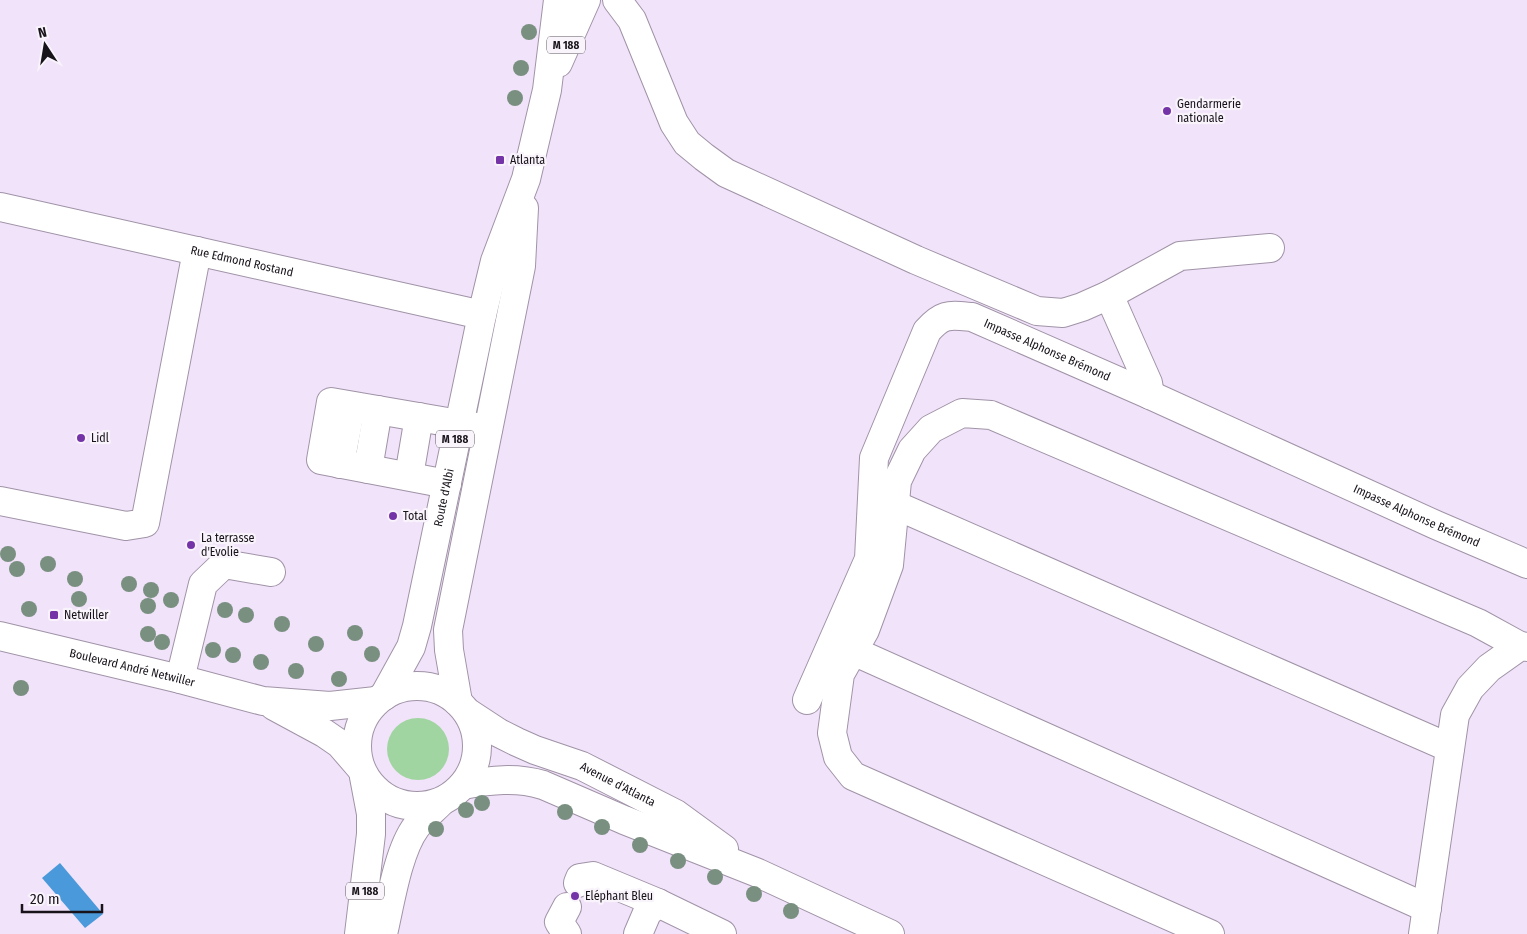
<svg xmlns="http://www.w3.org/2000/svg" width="1527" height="934" font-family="'Fira Sans Condensed',sans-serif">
<rect width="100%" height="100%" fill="#f1e3f9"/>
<path fill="#a0d5a1" d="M387 749a31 31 0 1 1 62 0a31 31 0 1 1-62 0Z"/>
<path fill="#4a99da" d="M60 863 103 914 85 928 42 878Z"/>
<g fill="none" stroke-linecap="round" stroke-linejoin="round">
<defs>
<g id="minor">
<path d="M617 0 632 20 674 123 687 143 704 157 726 173 916 260 1037 311 1063 313 1082 307 1109 295 1180 256 1270 248"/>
<path id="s1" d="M0 207 482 315"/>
<path d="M1109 295 1148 383 1150 395"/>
<path d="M340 464 351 406"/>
<path d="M368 469 378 410"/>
<path d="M409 476 419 417"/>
<path d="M447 484 321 460 331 402 488 429"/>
<path d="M0 501 126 526 145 523 197 251"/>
<path d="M895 505 1450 748"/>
<path d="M853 651 1427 908"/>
<path d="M180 679 203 584 224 564 271 572"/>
<path id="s2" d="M807 700 869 559 874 458 927 331C943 313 949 315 972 317L1150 395 1436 525 1527 564"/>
<path d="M578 883 580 878 593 876 658 903 722 934"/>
<path d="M567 907 559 922 567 934"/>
<path d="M638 934 647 913 658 903"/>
<path d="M1210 934 853 776 838 757 832 733 840 674 865 630 889 565 897 481 912 450 931 429 962 413 991 415 1478 623 1520 646"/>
<path d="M1423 934 1455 715 1470 688 1489 668 1520 646 1527 647"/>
</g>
<g id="major">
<path d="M558 63 586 0"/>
<path id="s3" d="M0 636 180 679 263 701 330 706 376 701"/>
<circle cx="417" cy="746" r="60"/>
<path id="s4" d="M384 696 411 647 417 626 482 315 495 261 526 179 547 90 558 0"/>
<path d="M458 702 449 650 448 630 521 266 524 208"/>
<path d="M274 706 324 733 340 744 359 766"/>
<path id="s5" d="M467 712 499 733 517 742 535 750 582 766 676 814 724 849"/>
<path d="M463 785C491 780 516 777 543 785L624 820 758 873 890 934"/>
<path d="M359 934 371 834V814L364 777"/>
<path d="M383 934C390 904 398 851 416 827 423 818 433 810 441 802"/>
</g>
</defs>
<use href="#minor" stroke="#a093a7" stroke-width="30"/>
<use href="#major" stroke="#a093a7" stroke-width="30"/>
<use href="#minor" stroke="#fff" stroke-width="28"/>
<use href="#major" stroke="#fff" stroke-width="28"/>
</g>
<g fill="#798f80">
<circle cx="529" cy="32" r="8"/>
<circle cx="521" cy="68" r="8"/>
<circle cx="515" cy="98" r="8"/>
<circle cx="8" cy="554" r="8"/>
<circle cx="48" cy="564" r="8"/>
<circle cx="17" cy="569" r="8"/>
<circle cx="75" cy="579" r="8"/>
<circle cx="129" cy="584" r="8"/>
<circle cx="151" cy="590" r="8"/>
<circle cx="79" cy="599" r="8"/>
<circle cx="171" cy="600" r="8"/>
<circle cx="148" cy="606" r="8"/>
<circle cx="29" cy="609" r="8"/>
<circle cx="225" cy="610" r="8"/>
<circle cx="246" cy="615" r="8"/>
<circle cx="282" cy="624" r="8"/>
<circle cx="355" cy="633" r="8"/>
<circle cx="148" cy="634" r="8"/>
<circle cx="162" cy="642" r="8"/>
<circle cx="316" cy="644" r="8"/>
<circle cx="213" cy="650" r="8"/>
<circle cx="372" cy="654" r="8"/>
<circle cx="233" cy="655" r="8"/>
<circle cx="261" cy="662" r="8"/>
<circle cx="296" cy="671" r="8"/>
<circle cx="339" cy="679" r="8"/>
<circle cx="21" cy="688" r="8"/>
<circle cx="482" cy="803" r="8"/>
<circle cx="466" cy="810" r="8"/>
<circle cx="565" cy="812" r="8"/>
<circle cx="602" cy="827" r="8"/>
<circle cx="436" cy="829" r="8"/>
<circle cx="640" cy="845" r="8"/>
<circle cx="678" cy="861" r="8"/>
<circle cx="715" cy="877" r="8"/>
<circle cx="754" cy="894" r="8"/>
<circle cx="791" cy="911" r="8"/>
</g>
<g fill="#7433a7" stroke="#f9f3fc" stroke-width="2">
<circle cx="1167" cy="111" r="5"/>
<rect x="495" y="155" width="10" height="10" rx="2.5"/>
<circle cx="81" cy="438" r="5"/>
<circle cx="393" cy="516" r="5"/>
<circle cx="191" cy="545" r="5"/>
<rect x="49" y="610" width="10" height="10" rx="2.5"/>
<circle cx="575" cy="896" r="5"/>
</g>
<g text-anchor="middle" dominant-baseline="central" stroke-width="4.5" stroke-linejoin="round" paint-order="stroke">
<g fill="#f9f3fc" stroke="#5c565e" stroke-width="1">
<rect x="547" y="36.5" width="38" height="17" rx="4"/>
<rect x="436" y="430.5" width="38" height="17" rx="4"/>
<rect x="346" y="882.5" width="38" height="17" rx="4"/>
</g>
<g font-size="11" font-weight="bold" fill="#18131b">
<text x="566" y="45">M 188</text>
<text x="455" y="439">M 188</text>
<text x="365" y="891">M 188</text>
</g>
<g font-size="12" fill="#18131b" stroke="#f9f3fc" text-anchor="start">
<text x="1177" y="104">Gendarmerie<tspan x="1177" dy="14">nationale</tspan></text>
<text x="510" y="160">Atlanta</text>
<text x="91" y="438">Lidl</text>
<text x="403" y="516">Total</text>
<text x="201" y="538">La terrasse<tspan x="201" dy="14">d'Evolie</tspan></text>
<text x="64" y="615">Netwiller</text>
<text x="585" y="896">Eléphant Bleu</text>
</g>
<g font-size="12" fill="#18131b" stroke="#f9f3fc">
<text stroke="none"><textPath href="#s1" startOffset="248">Rue Edmond Rostand</textPath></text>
<text stroke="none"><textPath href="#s2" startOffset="525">Impasse Alphonse Brémond</textPath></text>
<text stroke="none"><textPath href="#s4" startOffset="209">Route d'Albi</textPath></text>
<text stroke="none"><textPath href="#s2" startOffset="930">Impasse Alphonse Brémond</textPath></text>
<text stroke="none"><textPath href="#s3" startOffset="136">Boulevard André Netwiller</textPath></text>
<text stroke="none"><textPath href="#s5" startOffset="168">Avenue d'Atlanta</textPath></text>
</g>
</g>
<g transform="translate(45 45) rotate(348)" stroke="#f9f3fc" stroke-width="4" paint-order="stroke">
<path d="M0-4L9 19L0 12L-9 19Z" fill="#18131b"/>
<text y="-8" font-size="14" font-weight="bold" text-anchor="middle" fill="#18131b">N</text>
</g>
<path d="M22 904v8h80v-8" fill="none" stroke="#18131b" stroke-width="2.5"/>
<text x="30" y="904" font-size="15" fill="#18131b" stroke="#f9f3fc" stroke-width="4" paint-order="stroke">20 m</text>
</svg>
